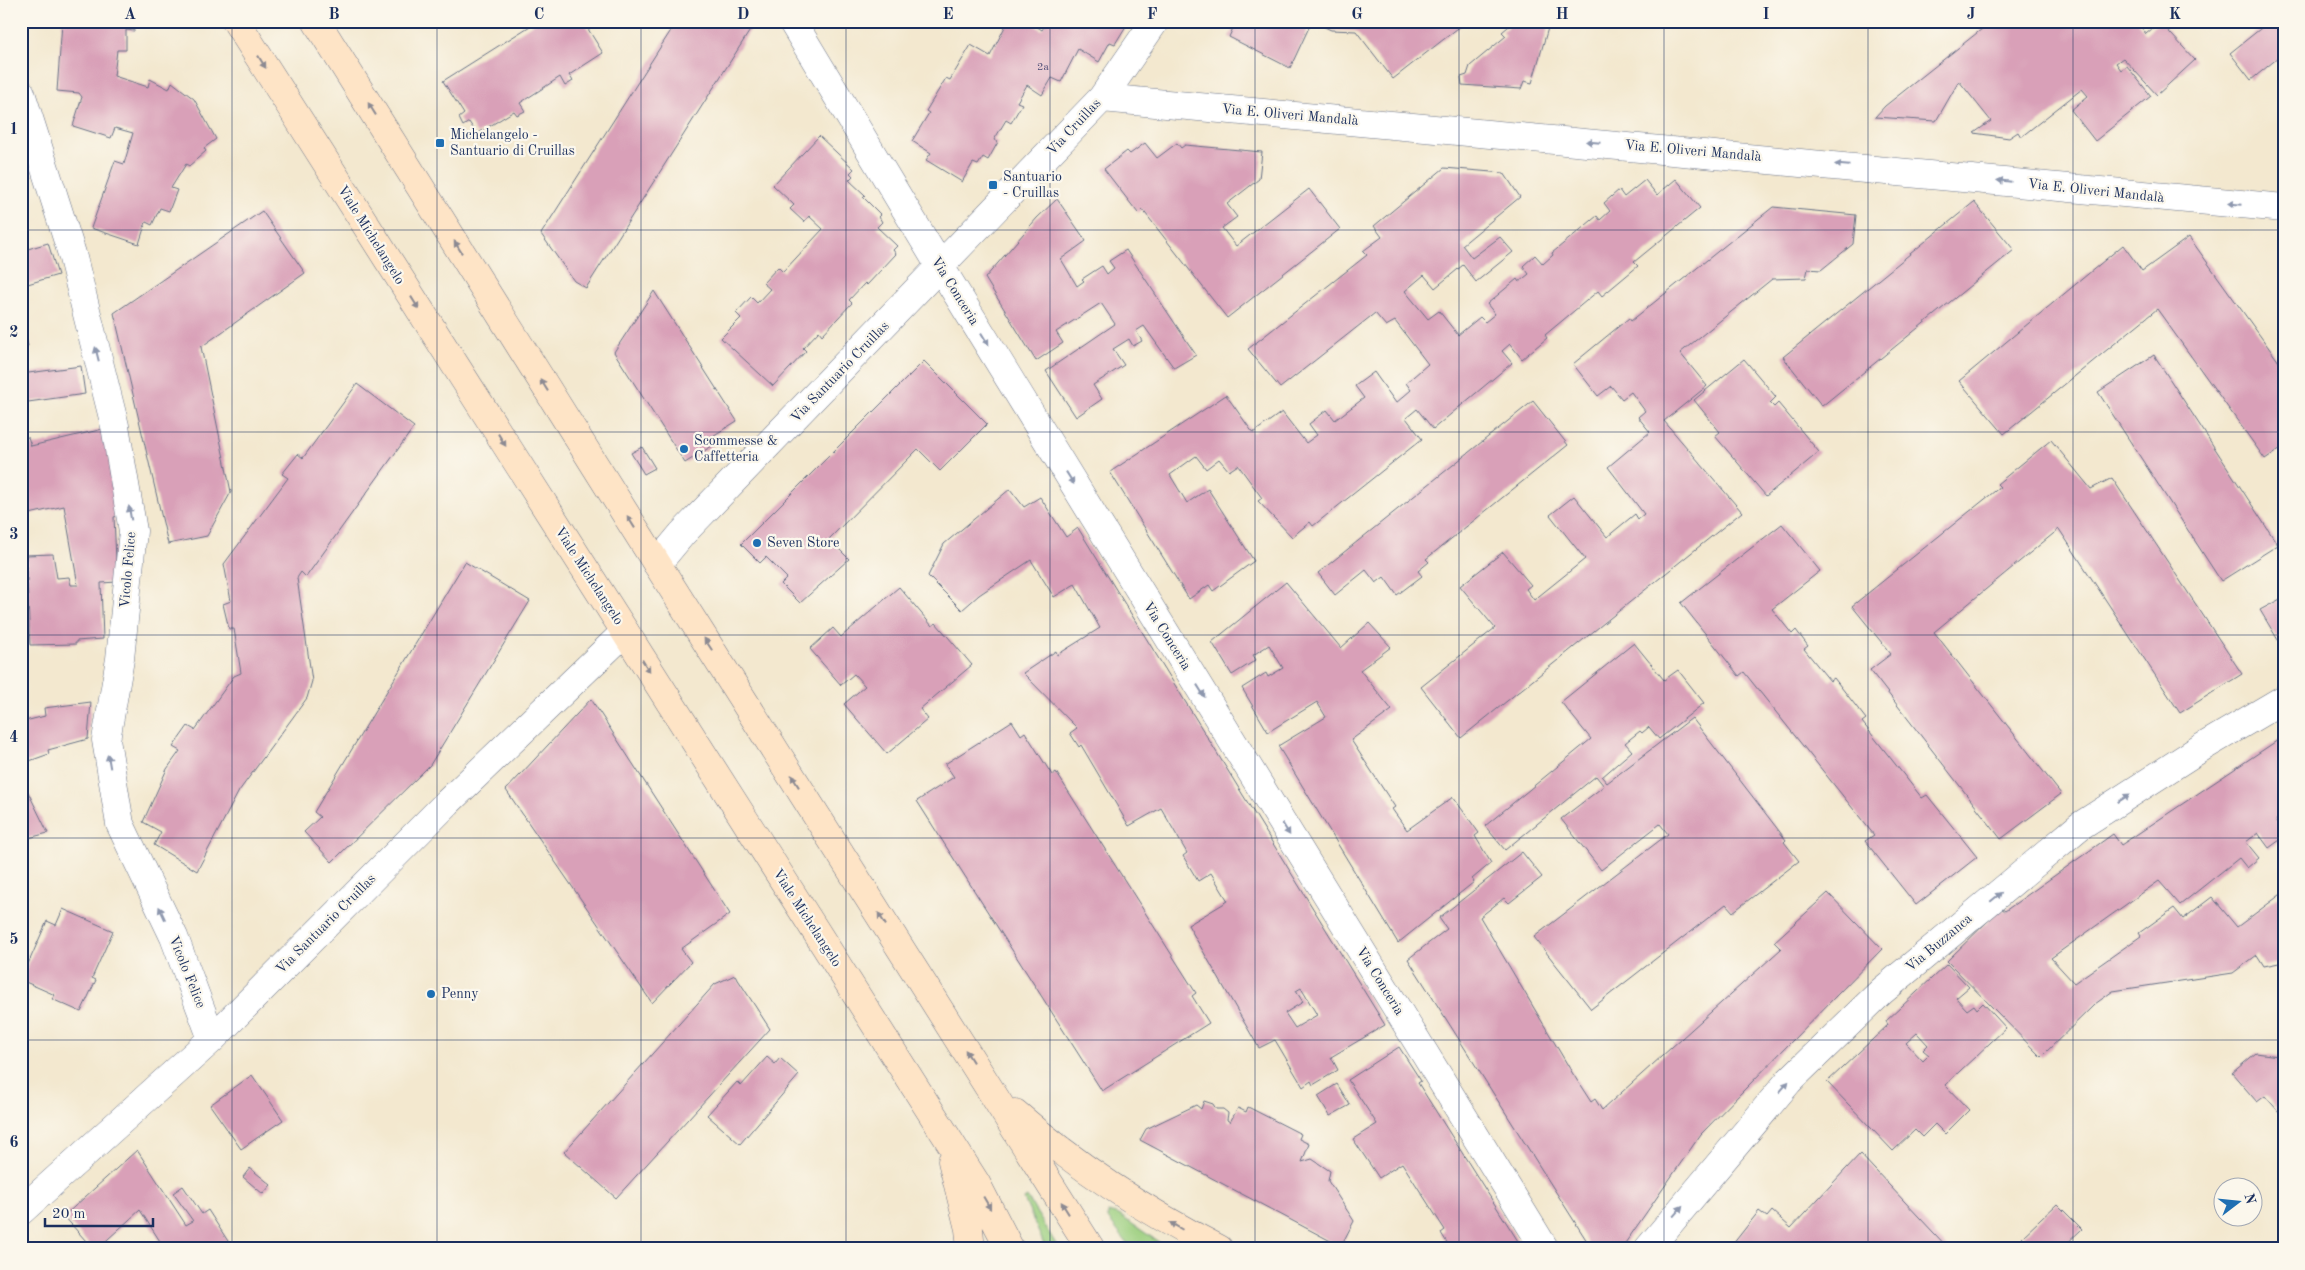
<svg xmlns="http://www.w3.org/2000/svg" width="2305" height="1270" font-family="'Old Standard TT',serif">
<rect width="100%" height="100%" fill="#fbf7ec"/>
<filter id="ink" filterUnits="userSpaceOnUse"><feTurbulence type="fractalNoise" baseFrequency=".02" numOctaves="2"/><feDisplacementMap in="SourceGraphic" scale="10" xChannelSelector="R" yChannelSelector="G"/><feConvolveMatrix kernelMatrix="1 2 1 2 8 2 1 2 1" color-interpolation-filters="sRGB"/></filter>
<filter id="wash" filterUnits="userSpaceOnUse"><feTurbulence type="fractalNoise" baseFrequency=".0096" numOctaves="4" result="noise"/><feDisplacementMap in="SourceGraphic" scale="20" xChannelSelector="R" yChannelSelector="G"/><feGaussianBlur stdDeviation="1.12" result="paint"/><feColorMatrix in="noise" values="0 0 0 0 0 0 0 0 0 0 0 0 0 0 0 0 0 1.4 0 .05"/><feComposite in="paint" operator="in"/></filter>
<g filter="url(#wash)">
<rect width="100%" height="100%" fill="#f3e8cf"/>
<path fill="#9ccf7f" stroke="#5c7f6e" d="M1027 1197 1059 1249H1046L1024 1199Z
M1108 1212 1119 1215 1169 1249H1132L1108 1219Z"/>
<g id="blocks">
<path fill="#d9a0b8" fill-rule="evenodd" d="M68 21H132L134 31 126 30V50H117L114 76 148 87 150 79 169 89 172 82 194 99 216 139 204 148 206 151 189 166 186 164 171 188 177 190 169 211 160 208 152 225 146 222 139 244 91 228 115 161 124 164 133 133 115 128 111 138 73 126 82 97 79 93 57 91 62 23Z
M538 21H583L603 53 569 75 573 81 565 86 560 77 520 103 525 111 517 115 514 111 477 134 469 122 463 126 459 118 464 114 443 81Z
M677 21H756L586 288 574 281 541 234Z
M1008 21H1028L1042 30 1048 21H1129L1115 44 1110 42 1099 62 1078 49 1061 82 1052 78 1042 95 1027 85 1017 102 1022 104 1011 123 1006 120 994 140 998 142 988 160 983 157 978 165 973 163 962 182 926 160 931 153 912 141 929 113 926 111 946 78 950 80 971 45 990 56Z
M1236 21H1312L1290 68 1229 37Z
M1312 21H1467L1393 79 1356 31 1331 30Z
M1515 21H1550L1532 83 1524 81 1521 89 1462 85 1461 77 1467 75 1470 66 1506 36 1502 32Z
M1992 21H2137L2146 34 2160 22 2195 60 2157 95 2123 58 2116 63 2121 70 2127 66 2151 96 2095 141 2071 110 2088 96 2082 89 2021 137 2018 132 2009 138 1974 133 1991 121 1959 81 1936 121 1875 117 1885 106Z
M2270 21H2284V53L2251 80 2230 53Z
M819 136 854 169 850 173 853 176 849 180 865 195 863 197 881 215 879 217 882 222 877 227 897 246 893 250 896 254 867 285 865 283 849 300 852 303 822 335 819 331 803 348 806 351 773 386 721 338 741 318 736 313 751 297 757 303 770 289 763 283 778 267 783 272 823 229 809 216 804 222 790 209 794 205 773 185Z
M1145 143 1157 158 1177 143 1181 148 1185 145 1262 152 1259 179 1227 204 1237 217 1222 228 1236 246 1309 189 1340 229 1227 318 1142 209 1138 213 1104 169 1127 151 1130 154Z
M1444 168 1504 173 1520 197 1462 245 1472 258 1500 237 1513 252 1476 282 1463 265 1435 288 1424 275 1405 291 1428 319 1439 311 1458 335 1480 317 1485 322 1495 314 1487 304 1517 279 1519 282 1529 274 1523 266 1535 255 1543 264 1553 255 1552 253 1597 216 1600 220 1610 211 1604 203 1619 190 1624 197 1645 180 1657 195 1676 179 1700 208 1634 262 1638 266 1602 296 1598 291 1545 335 1547 338 1522 359 1510 344 1502 351 1512 363 1433 429 1417 409 1406 418 1422 439 1313 526 1310 522 1292 537 1258 501 1262 498 1238 465 1229 471 1219 459 1206 469 1196 456 1170 475 1187 503 1208 489 1254 561 1213 591 1209 585 1189 599 1110 472 1226 395 1253 433 1282 412 1306 443 1317 435 1309 424 1327 410 1335 420 1364 398 1355 386 1374 372 1396 403 1411 390 1406 383 1428 364 1395 321 1386 326 1375 313 1280 388 1248 349 1367 255 1363 251 1382 237 1374 226Z
M1057 199 1086 241 1061 259 1077 286 1084 281 1082 279 1102 266 1107 274 1114 268 1109 261 1126 250 1196 355 1174 368 1144 326 1136 331 1142 341 1133 346 1129 339 1113 349 1124 365 1093 385 1102 399 1076 417 1046 371 1115 324 1101 303 1056 332 1063 343 1036 361 985 278 1037 218Z
M1974 202 2014 250 1822 406 1783 357Z
M1773 207 1856 215 1853 244 1821 270 1808 269 1806 278 1772 279 1680 353 1707 386 1664 421 1742 512 1461 738 1421 687 1495 628 1460 586 1503 552 1531 585 1526 589 1534 600 1585 559 1550 515 1574 496 1607 537 1635 514 1638 519 1644 514 1608 467 1650 432 1638 417 1645 411 1631 392 1622 399 1611 386 1598 396 1573 364 1629 318 1631 321Z
M262 211 305 273 201 347 231 492 207 536 168 544 114 313Z
M2189 237 2284 369V446L2265 459 2157 309 2004 434 1959 381 2123 245 2142 271Z
M48 243 58 275 21 286V251Z
M654 291 737 421 711 437 715 444 685 463 614 352Z
M21 319 28 346 21 348Z
M2154 355 2278 545 2221 581 2098 392Z
M1744 359 1776 397 1770 403 1774 407 1778 403 1819 452 1766 496 1715 436 1720 432 1694 400Z
M924 361 987 424 940 471 918 449 829 539 849 559 800 603 781 584 787 578 766 557 760 563 741 544Z
M81 366 85 394 21 403V374Z
M357 384 414 427 306 577 301 572 297 578 312 681 307 698 239 791 197 871 154 845 161 832 143 822 167 769 180 751 173 747 188 726 195 730 234 676 241 673 234 629H229L223 604 231 601 224 564 288 478 282 474 298 454 303 458Z
M1533 401 1568 445 1426 559 1429 562 1418 571 1422 576 1397 595 1384 577 1376 583 1366 570 1335 595 1318 573Z
M103 429 122 515 114 517 117 582 101 583 103 639 76 641V644L30 645 26 555 53 554 57 578 69 577 71 585H78L64 506 21 516V438L28 437 31 446Z
M2051 440 2091 489 2112 478 2242 674 2180 713 2059 529 1934 632 2061 794 2001 839 1870 670 1891 654 1852 606 2000 487 1997 484Z
M642 447 655 468 644 474 631 453Z
M1010 489 1024 507 1040 497 1066 537 1078 528 1385 1025 1331 1057 1338 1070 1313 1085 1311 1081 1303 1087 1275 1040 1259 1048 1188 925 1228 901 1211 873 1198 881 1183 856 1187 853 1161 808 1129 826 1081 745 1079 747 1070 733 1077 728 1023 673 1056 651 1057 655 1100 628 1075 584 1054 597 1031 560 979 595 962 610 928 576 944 544ZM1301 988 1317 1015 1295 1028 1285 1013 1303 1002 1296 991Z
M1782 524 1820 571 1772 609 1792 634 1796 630 1808 646 1804 649 1830 681 1834 678 1866 719 1862 722 1922 798 1927 795 1977 857 1916 905 1865 841 1874 835 1744 672 1739 676 1681 603Z
M465 562 530 601 430 765 332 862 304 832 320 817 314 812Z
M1286 582 1341 648 1369 623 1391 647 1360 670 1392 710 1351 740 1395 807 1392 809 1407 830 1453 797 1479 833 1475 836 1491 863 1472 879 1474 882 1398 943 1278 746 1326 717 1317 702 1268 732 1242 688 1266 673 1268 677 1283 668 1269 645 1253 655 1256 660 1232 675 1212 642Z
M899 587 932 626 936 623 972 665 920 709 928 719 887 754 844 704 865 686 854 674 841 685 810 649 833 628 841 637Z
M2284 597V650L2260 610Z
M1634 643 1664 680 1678 670 1704 703 1659 739 1649 727 1642 733 1640 731 1625 743 1632 751 1602 777 1607 783 1692 718 1786 840 1784 842 1799 861 1733 912 1726 904 1591 1009 1534 937 1668 834 1660 824 1601 870 1561 819 1604 786 1596 776 1505 850 1485 826 1591 739 1561 702Z
M591 699 730 914 681 949 691 962 652 1003 506 790Z
M91 702 88 739 48 750 49 754 21 764V722L45 716 44 708Z
M1012 721 1021 735 1025 732 1052 775 1056 772 1196 993 1192 996 1209 1023 1102 1091 917 801 954 777 945 764Z
M2284 736V815L2276 820 2284 830V837L2269 848 2258 833 2246 842 2259 858 2247 868 2239 858 2180 905 2159 881 2051 958 2074 983 2141 936 2139 933 2174 908 2183 919 2212 897 2237 927 2284 892V962L2264 966 2257 955 2233 973 2113 991 2095 1004 2041 1057 1947 961 2001 908 2005 911 2113 834 2121 845Z
M28 792 48 833 21 840V794Z
M1522 852 1542 877 1509 903 1504 898 1480 917 1573 1074 1591 1102 1595 1099 1602 1110 1781 949 1774 942 1828 893 1882 949 1701 1134 1621 1249H1592L1408 959 1447 929 1439 918Z
M63 909 113 931 92 978 96 980 81 1012 52 999 55 995 21 980 47 921 56 925Z
M1947 964 1969 987 1956 998 1967 1010 1974 1005 1977 1009 1983 1003 2006 1028 1945 1085 1969 1110 1945 1134 1935 1124 1922 1137 1915 1130 1893 1151 1827 1082 1888 1025 1886 1021ZM1917 1033 1928 1045 1923 1050 1929 1055 1923 1061 1906 1043Z
M735 975 770 1029 616 1198 564 1152 715 984Z
M1399 1047 1421 1081 1418 1083 1523 1249H1451L1441 1233 1445 1230 1402 1163 1379 1178 1353 1139 1377 1124 1348 1080Z
M2284 1051V1108L2279 1112 2265 1096 2257 1102 2232 1073 2256 1053 2278 1056Z
M767 1057 775 1064 780 1058 799 1075 740 1144 707 1115 737 1082 741 1086Z
M252 1075 283 1120 241 1149 210 1105Z
M1337 1084 1350 1105 1330 1116 1318 1096Z
M1204 1101 1213 1104 1216 1109H1223L1228 1113 1227 1120 1230 1122 1238 1108 1246 1112 1248 1107 1301 1134 1299 1139 1309 1144 1302 1162 1312 1159 1330 1171 1328 1181 1354 1221 1342 1244 1340 1246 1140 1140 1146 1129 1196 1105 1201 1109Z
M137 1150 186 1225 193 1221 173 1193 183 1186 202 1214 208 1210 233 1249H165L140 1210 97 1249H93L64 1216Z
M1860 1154 1949 1249H1729L1759 1211 1767 1217 1772 1211 1791 1228Z
M250 1168 271 1185 263 1194 243 1177Z
M2057 1204 2082 1229 2061 1249H2034L2022 1237Z"/>
</g>
</g>
<g filter="url(#ink)">
<use href="#blocks" fill-opacity="0" stroke="#677086" stroke-width="1"/>
<g fill="none" stroke-linecap="round" stroke-linejoin="round">
<defs>
<path id="street" d="M792 21 941 268 1545 1249
M21 93 72 254 115 426 133 531 120 659 106 740 120 824 174 937 212 1039
M1102 98 2284 208
M657 564 682 534 1102 98 1155 21
M21 1211 212 1039 448 802 625 632
M1648 1249 1789 1081 1882 991 2080 826 2201 748 2284 699"/>
<path id="secondary" d="M236 21 943 1131 976 1183 1010 1249
M316 21 657 564 1091 1249
M1015 1113C1077 1167 1145 1211 1219 1249
M952 1161 969 1229 971 1249"/>
</defs>
<use href="#street" stroke="#677086" stroke-width="29"/>
<use href="#secondary" stroke="#677086" stroke-width="29"/>
<use href="#street" stroke="#fff" stroke-width="28"/>
<use href="#secondary" stroke="#fee4c6" stroke-width="28"/>
</g>
<defs><path id="oneway-solid" d="M-6-.8H1V-3.2L6.5 0L1 3.2V.8H-6Z" transform="scale(1.25)"/></defs>
<g fill="#8c8a92">
<use href="#oneway-solid" transform="translate(262 62) rotate(58)"/>
<use href="#oneway-solid" transform="translate(372 109) rotate(-122)"/>
<use href="#oneway-solid" transform="translate(458 247) rotate(-122)"/>
<use href="#oneway-solid" transform="translate(415 303) rotate(58)"/>
<use href="#oneway-solid" transform="translate(544 385) rotate(-122)"/>
<use href="#oneway-solid" transform="translate(502 440) rotate(58)"/>
<use href="#oneway-solid" transform="translate(631 522) rotate(-122)"/>
<use href="#oneway-solid" transform="translate(708 644) rotate(-123)"/>
<use href="#oneway-solid" transform="translate(646 666) rotate(58)"/>
<use href="#oneway-solid" transform="translate(795 781) rotate(-122)"/>
<use href="#oneway-solid" transform="translate(882 919) rotate(-122)"/>
<use href="#oneway-solid" transform="translate(969 1056) rotate(-122)"/>
<use href="#oneway-solid" transform="translate(987 1203) rotate(60)"/>
<use href="#oneway-solid" transform="translate(1065 1208) rotate(-122)"/>
<use href="#oneway-solid" transform="translate(1176 1226) rotate(-150)"/>
</g>
<g fill="#8d97ae">
<use href="#oneway-solid" transform="translate(1593 142) rotate(-175)"/>
<use href="#oneway-solid" transform="translate(1842 165) rotate(-175)"/>
<use href="#oneway-solid" transform="translate(2004 181) rotate(-174)"/>
<use href="#oneway-solid" transform="translate(2235 204) rotate(-175)"/>
<use href="#oneway-solid" transform="translate(985 339) rotate(58)"/>
<use href="#oneway-solid" transform="translate(97 354) rotate(-104)"/>
<use href="#oneway-solid" transform="translate(1070 478) rotate(58)"/>
<use href="#oneway-solid" transform="translate(130 513) rotate(-100)"/>
<use href="#oneway-solid" transform="translate(1201 691) rotate(58)"/>
<use href="#oneway-solid" transform="translate(109 761) rotate(-100)"/>
<use href="#oneway-solid" transform="translate(2124 798) rotate(-33)"/>
<use href="#oneway-solid" transform="translate(1286 829) rotate(58)"/>
<use href="#oneway-solid" transform="translate(1996 897) rotate(-40)"/>
<use href="#oneway-solid" transform="translate(162 913) rotate(-115)"/>
<use href="#oneway-solid" transform="translate(1784 1087) rotate(-49)"/>
<use href="#oneway-solid" transform="translate(1678 1211) rotate(-49)"/>
</g>
</g>
<path fill="none" stroke="#1b2f5e" stroke-width="1" stroke-opacity="0.55" d="M232 21V1249M437 21V1249M641 21V1249M846 21V1249M1050 21V1249M1255 21V1249M1459 21V1249M1664 21V1249M1868 21V1249M2073 21V1249M21 230H2284M21 432H2284M21 635H2284M21 838H2284M21 1040H2284"/>
<g fill="#1f6fb2" stroke="#fbf7ec" stroke-width="2">
<rect x="435" y="138" width="10" height="10" rx="2.5"/>
<rect x="988" y="180" width="10" height="10" rx="2.5"/>
<circle cx="684" cy="449" r="5"/>
<circle cx="757" cy="543" r="5"/>
<circle cx="431" cy="994" r="5"/>
</g>
<g text-anchor="middle" dominant-baseline="central" stroke-width="4.5" stroke-linejoin="round" paint-order="stroke">
<g font-size="11" fill="#4a4b74">
<text x="1043" y="67">2a</text>
</g>
<g font-size="14" fill="#1b2f5e" stroke="#fbf7ec">
<text transform="translate(1290 115) rotate(5)">Via E. Oliveri Mandalà</text>
<text transform="translate(1074 127) rotate(-47)">Via Cruillas</text>
<text transform="translate(1693 151) rotate(5)">Via E. Oliveri Mandalà</text>
<text transform="translate(2096 191) rotate(6)">Via E. Oliveri Mandalà</text>
<text transform="translate(371 235) rotate(58)">Viale Michelangelo</text>
<text transform="translate(955 291) rotate(58)">Via Conceria</text>
<text transform="translate(840 372) rotate(-46)">Via Santuario Cruillas</text>
<text transform="translate(128 570) rotate(-85)">Vicolo Felice</text>
<text transform="translate(589 576) rotate(57)">Viale Michelangelo</text>
<text transform="translate(1167 636) rotate(58)">Via Conceria</text>
<text transform="translate(807 918) rotate(57)">Viale Michelangelo</text>
<text transform="translate(326 924) rotate(-45)">Via Santuario Cruillas</text>
<text transform="translate(1939 943) rotate(-40)">Via Buzzanca</text>
<text transform="translate(187 972) rotate(68)">Vicolo Felice</text>
<text transform="translate(1380 981) rotate(58)">Via Conceria</text>
</g>
<g font-size="14" fill="#1b2f5e" stroke="#fbf7ec" text-anchor="start">
<text x="450" y="135">Michelangelo -<tspan x="450" dy="16">Santuario di Cruillas</tspan></text>
<text x="1003" y="177">Santuario<tspan x="1003" dy="16">- Cruillas</tspan></text>
<text x="694" y="441">Scommesse &amp;<tspan x="694" dy="16">Caffetteria</tspan></text>
<text x="767" y="543">Seven Store</text>
<text x="441" y="994">Penny</text>
</g>
</g>
<rect width="2305" height="1270" fill="none" stroke="#fbf7ec" stroke-width="55"/>
<g transform="translate(2238 1202) rotate(74)"><circle r="24" fill="#fbf7ec" stroke="#a1a7b3"/>
<path d="M0-4L9 19L0 12L-9 19Z" fill="#1f6fb2"/>
<text y="-8" font-size="14" font-weight="bold" text-anchor="middle" fill="#1b2f5e">N</text>
</g>
<path d="M45 1218v8h108v-8" fill="none" stroke="#1b2f5e" stroke-width="2.5"/>
<text x="52" y="1218" font-size="15" fill="#1b2f5e" stroke="#fbf7ec" stroke-width="4" paint-order="stroke">20 m</text>
<rect x="28" y="28" width="2250" height="1214" fill="none" stroke="#1b2f5e" stroke-width="2"/>
<g font-size="16" text-anchor="middle" font-weight="bold" fill="#1b2f5e">
<text x="130" y="19">A</text>
<text x="334" y="19">B</text>
<text x="539" y="19">C</text>
<text x="743" y="19">D</text>
<text x="948" y="19">E</text>
<text x="1152" y="19">F</text>
<text x="1357" y="19">G</text>
<text x="1562" y="19">H</text>
<text x="1766" y="19">I</text>
<text x="1971" y="19">J</text>
<text x="2175" y="19">K</text>
<text x="14" y="134">1</text>
<text x="14" y="337">2</text>
<text x="14" y="539">3</text>
<text x="14" y="742">4</text>
<text x="14" y="944">5</text>
<text x="14" y="1147">6</text>
</g>
</svg>
